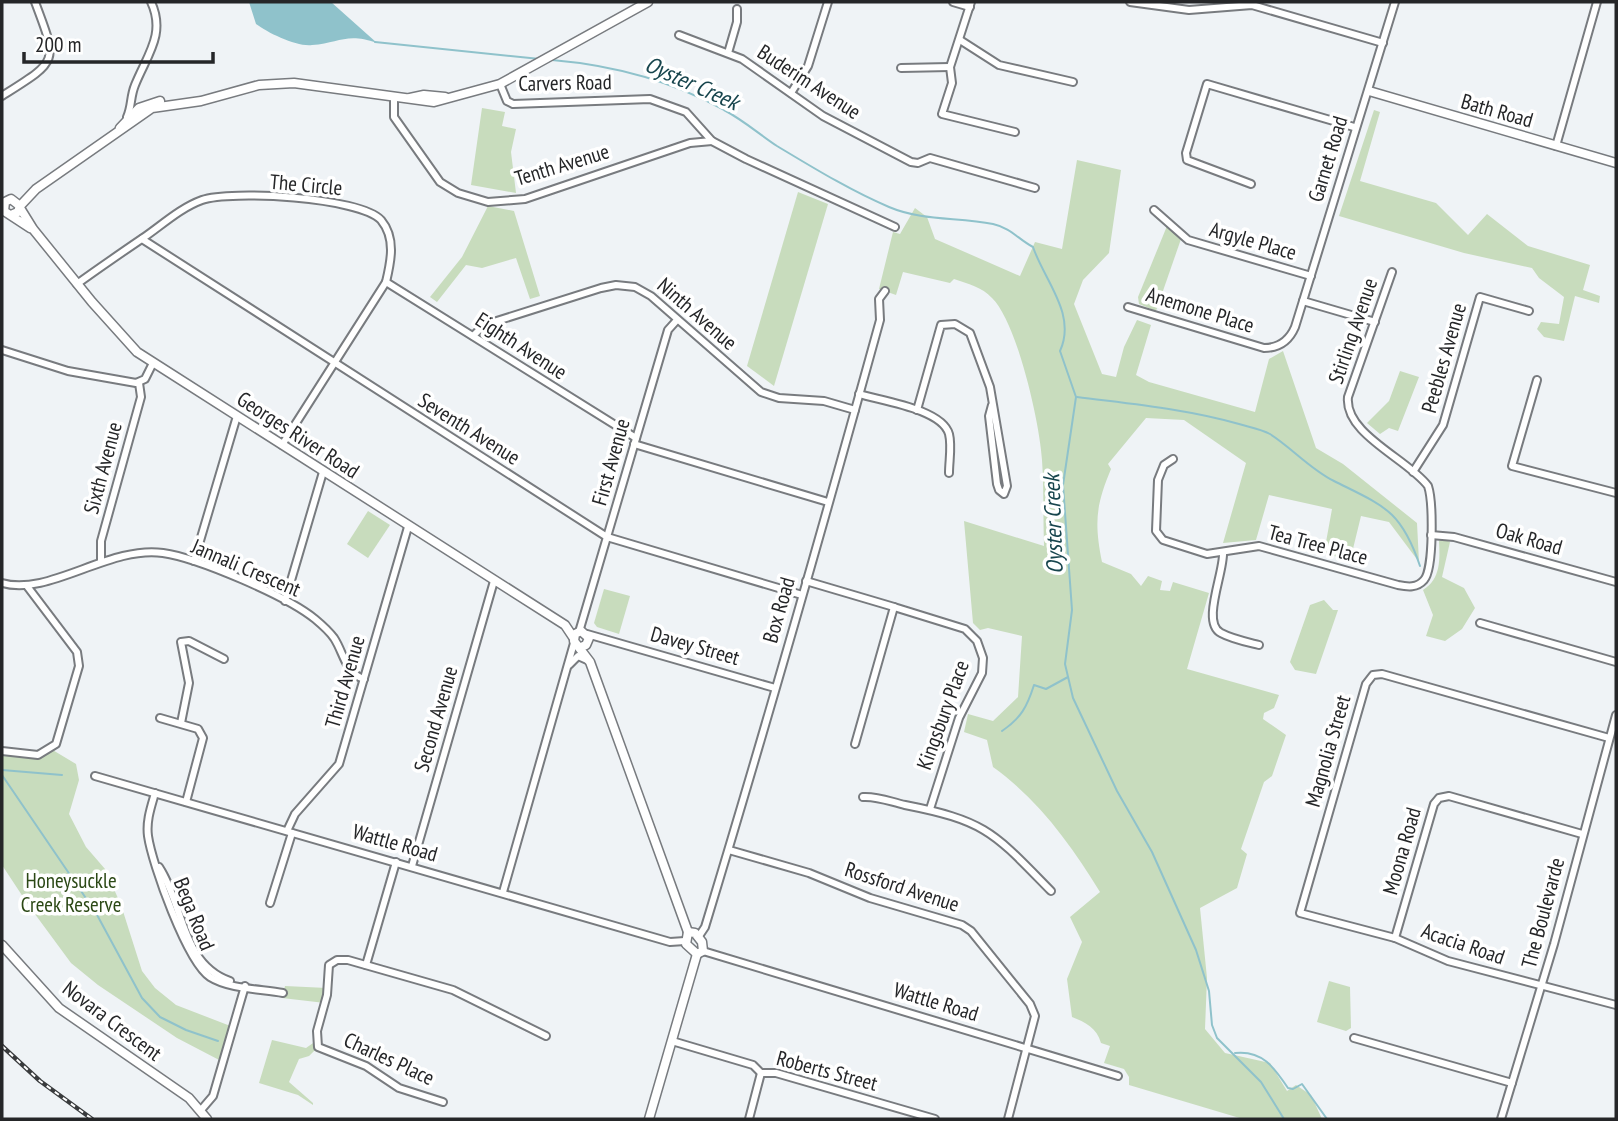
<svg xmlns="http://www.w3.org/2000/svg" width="1618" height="1121" font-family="'PT Sans Narrow',sans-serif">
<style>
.green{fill:#c8dcbd}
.water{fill:#8fc2cb}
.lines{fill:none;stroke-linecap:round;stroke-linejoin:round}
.stream{stroke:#8fc2cb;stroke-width:2}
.minor-casing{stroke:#787b7f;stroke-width:10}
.tertiary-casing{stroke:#787b7f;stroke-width:11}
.minor{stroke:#fff;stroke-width:6}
.tertiary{stroke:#fff;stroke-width:8}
.rail-casing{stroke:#393b3d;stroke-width:4.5}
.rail{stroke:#fff;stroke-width:2;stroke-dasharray:5;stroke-linecap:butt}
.labels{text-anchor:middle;stroke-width:7;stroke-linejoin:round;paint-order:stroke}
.street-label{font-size:21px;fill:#252628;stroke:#fff}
.park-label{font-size:21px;fill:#2b4815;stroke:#fff}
.water-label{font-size:23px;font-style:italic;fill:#17454d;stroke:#fff}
</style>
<rect width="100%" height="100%" fill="#eff3f6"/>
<g class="green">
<polygon points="482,108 505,112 502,126 516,129 511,152 516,193 471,185"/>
<polygon points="1374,110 1380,112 1360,181 1436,203 1468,235 1487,214 1528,246 1590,265 1583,290 1600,296 1599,303 1575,296 1564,341 1544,337 1537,329 1541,322 1559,324 1564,297 1539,278 1532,268 1464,253 1339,216"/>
<path d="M1077,160L1121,170L1109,253L1083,280L1074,304L1102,374L1116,377L1124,347L1137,320L1151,325L1136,375L1149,382L1255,412L1269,359L1283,351L1316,448L1343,464L1417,523L1419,562L1389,522L1361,516L1350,561L1324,553L1332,509L1269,495L1256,540L1223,543L1246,463L1184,420L1146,418L1108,464L1111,469C1096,505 1094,522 1102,562L1131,574L1141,586L1148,576L1162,581L1160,590L1170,591L1173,582L1209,593L1187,669L1279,695L1274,708L1264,713L1263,719L1286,735L1272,776L1264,782L1241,849L1247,854L1237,888L1200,908L1207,978L1205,1029L1225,1053L1270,1063L1287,1091L1296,1085L1311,1095L1322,1119H1243L1129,1085V1077L1124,1069L1104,1063L1110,1046L1101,1043C1097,1028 1085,1022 1072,1017L1067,979L1082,942L1070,917L1100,892C1071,845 1039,800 993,767L987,740L964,732L968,714L993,721L1018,697L1022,636L988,628L980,630L973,623L964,521L1044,546C1043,517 1044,488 1042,460C1040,424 1017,322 992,298C982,287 968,284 954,279L950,283L903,272L896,295L879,289L893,232L900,234L915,208L927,217L935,239L1020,276L1035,242L1062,249Z"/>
<polygon points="798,192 828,204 774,386 747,366"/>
<polygon points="488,206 514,211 540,296 530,299 516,258 482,268 466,265 437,302 430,297 462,257"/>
<polygon points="1167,226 1181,239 1156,311 1139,304 1138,297"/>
<polygon points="1400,371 1419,377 1398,431 1389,428 1380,434 1367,423 1389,401"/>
<polygon points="368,511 390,525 368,558 347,544"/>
<path d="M1443,539L1450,542L1442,577L1464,588L1475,608L1462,629L1445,641L1426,636L1433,615L1423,590C1441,579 1440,559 1439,541Z"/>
<polygon points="604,589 630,596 619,634 597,627 594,623"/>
<polygon points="1324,600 1333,610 1338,610 1316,674 1295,670 1290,662 1310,605"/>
<polygon points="51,749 76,764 79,780 69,814 86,847 105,869 121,905 142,971 155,988 176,1005 233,1027 223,1062 177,1038 98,985 71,963 29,906 2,865 2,751 25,755"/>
<polygon points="1329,981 1350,987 1351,1028 1346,1031 1317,1022"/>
<polygon points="285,986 327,988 325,1003 282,998"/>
<polygon points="272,1040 306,1048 316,1041 318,1047 309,1056 299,1059 289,1082 313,1103 313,1105 298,1095 259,1083"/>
</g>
<path class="water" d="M249,2H331L377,43C347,32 339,43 312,45C297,47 268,33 256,24Z"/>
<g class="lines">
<g class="stream">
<polyline points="375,42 540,59"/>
<path d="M552,60C611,65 672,81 724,110C743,120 759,134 777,146C812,167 851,191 889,207C922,221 957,217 993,224C1011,228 1018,239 1033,247C1044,280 1077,314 1060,351L1076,397L1063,485L1072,610L1065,664L1073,698L1117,791L1152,852L1196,950L1209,991L1212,1025L1217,1038L1261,1082L1284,1119"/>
<path d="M1077,397C1131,404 1187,409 1239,424C1249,427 1261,429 1270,434C1292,448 1310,469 1334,481C1384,506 1401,510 1420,566"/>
<path d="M1002,731C1021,718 1027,707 1034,685L1046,689L1068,677"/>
<polyline points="2,770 62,775"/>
<polyline points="2,775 96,913 142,998 160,1017 186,1030 218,1041"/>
<path d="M1235,1053C1262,1050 1274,1067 1288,1088L1293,1089L1302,1084L1327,1119"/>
</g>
<g class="minor-casing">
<g id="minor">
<polyline points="953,2 970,7"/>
<polyline points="971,2 950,67 952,83 942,114 1015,132"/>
<polyline points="1130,2 1189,10 1252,5 1383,43"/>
<polyline points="679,35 742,59 823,116 911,162 918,163 930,158 1035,188"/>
<polyline points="960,40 999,65 1073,82"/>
<polyline points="728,53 737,22 737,9"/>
<polyline points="901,68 950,67"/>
<polyline points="500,84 507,101 513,104 650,99 686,112 712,141 746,159 895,227"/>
<polyline points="791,93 808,66 828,2"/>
<path d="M2,96C59,60 58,63 35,2"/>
<polyline points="394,97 394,117 440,182 458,193 488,202 525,199 690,143 712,141"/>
<path d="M127,117C132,106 130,97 135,85C147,55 166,34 151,2"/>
<polyline points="1556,146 1597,2"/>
<polyline points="1251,184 1187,160 1186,153 1207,84 1354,127"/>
<polyline points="1154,210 1188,240 1311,276"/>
<polyline points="142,239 607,537 802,595"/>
<polyline points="386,282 636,438"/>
<path d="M77,284C99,268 121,253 143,238C162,225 180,208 202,200C230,190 360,197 381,220C396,238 391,261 386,282L282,445"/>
<polyline points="1303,301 1375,322"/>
<path d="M1128,307L1264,348C1279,348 1289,341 1295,327L1395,2"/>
<polyline points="473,336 484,325 601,288 616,285 635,287 651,296 761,392 779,398 824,401 855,410"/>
<polyline points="2,350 68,371 136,383 145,379 153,363"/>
<polyline points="1537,380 1512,466 1616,493"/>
<path d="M859,394C882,401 942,409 949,434C952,446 949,461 949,473"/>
<polyline points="917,410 941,325 955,324 970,333 990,387 1007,486 1004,494 999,490 997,484 989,416 992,405"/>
<polyline points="634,444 828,502"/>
<path d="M1173,459L1164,465L1158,480L1156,531L1163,540L1207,554L1259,546L1398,585C1408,587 1417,588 1424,580C1434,569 1433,501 1428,486C1408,459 1344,434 1348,397L1392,272"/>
<polyline points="1413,472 1443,425 1480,297 1529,311"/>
<polyline points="1431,535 1454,537 1616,582"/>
<path d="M1223,553C1224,573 1201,623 1221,633C1232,639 1247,642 1259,645"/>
<polyline points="194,561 237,416"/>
<polyline points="101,562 101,541 141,397 139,383"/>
<polyline points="806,581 894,607 855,744"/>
<path d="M2,583C48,597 110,545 163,553C198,558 287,596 315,619C321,624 329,631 334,638C344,653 345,673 364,679"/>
<polyline points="285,601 323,472"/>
<polyline points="894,607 965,629 977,641 983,658 982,673 959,718 930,809"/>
<polyline points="1480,623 1616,662"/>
<polyline points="579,632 668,330 677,320"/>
<polyline points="587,634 775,688"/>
<polyline points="569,665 578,656 587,660"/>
<polyline points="160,718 198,729 203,738 186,802"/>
<polyline points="181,723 189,683 181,642 189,641 224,659"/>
<polyline points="1609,738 1382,674 1373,675 1366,684 1300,913 1395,938 1448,961 1616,1005"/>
<polyline points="2,751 38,755 56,744 79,666 77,652 27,586"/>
<polyline points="95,776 670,942 685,941"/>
<path d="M155,793C151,807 146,821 148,836C152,864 187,962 210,977C229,989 261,989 283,993"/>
<path d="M863,797C878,796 891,802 905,805C987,821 994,833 1051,891"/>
<polyline points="287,831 295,814 339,764 408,527"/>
<polyline points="729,850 809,873 870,898 962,925 971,931 1030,1004 1035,1016 1008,1119"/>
<polyline points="412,866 494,581"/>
<path d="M159,867C184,905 181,964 230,981"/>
<polyline points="503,892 574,643"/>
<polyline points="270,903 292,833"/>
<path d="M699,936L705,927C766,726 824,523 880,320L879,299L885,291"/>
<polyline points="1395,938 1434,804 1439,798 1449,796 1582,834"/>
<polyline points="703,951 1118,1076"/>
<polyline points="366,965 396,862"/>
<polyline points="1354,1038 1512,1083"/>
<polyline points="672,1041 753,1065 761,1073 776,1073 935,1119"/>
<polyline points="443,1102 399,1088 366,1066 318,1047 317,1031 327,995 329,965 337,960 348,960 453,990 546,1036"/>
<polyline points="201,1110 213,1096 245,986"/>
<polyline points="749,1119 761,1073"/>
<polyline points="1501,1119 1554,944 1616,715"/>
</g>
</g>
<g class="tertiary-casing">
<g id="tertiary">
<polyline points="1369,91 1616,163"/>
<polyline points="410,98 424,95 445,97"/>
<polyline points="120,128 139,108 160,101"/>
<polyline points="20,206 36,189 152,108 201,101 259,85 294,83 434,102 500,84 648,2"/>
<polyline points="20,208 33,229 92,302 137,352 565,625 573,637"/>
<polyline points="11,215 18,212 20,206 11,199 5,202 4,211 30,228"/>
<polyline points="581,647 586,645 589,638 581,631 575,634 574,641 590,662 688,932"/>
<polyline points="688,932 695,933 702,942 703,951 697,954"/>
<polyline points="688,932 686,944 697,954"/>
<polyline points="2,945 59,1008 189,1098 207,1119"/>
<polyline points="649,1119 697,954"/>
</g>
</g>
<use href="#minor" class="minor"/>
<use href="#tertiary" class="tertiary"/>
<g class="rail-casing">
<polyline id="rail" points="2,1046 40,1081 92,1119"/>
</g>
<use href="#rail" class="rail"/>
</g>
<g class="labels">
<g class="street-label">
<text transform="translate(809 82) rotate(33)" y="7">Buderim Avenue</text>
<text transform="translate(565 83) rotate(-1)" y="7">Carvers Road</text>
<text transform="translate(1497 111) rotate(16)" y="7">Bath Road</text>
<text transform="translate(1328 159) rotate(-73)" y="7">Garnet Road</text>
<text transform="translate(562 165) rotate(-17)" y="7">Tenth Avenue</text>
<text transform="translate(306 185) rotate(5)" y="7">The Circle</text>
<text transform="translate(1253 241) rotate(16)" y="7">Argyle Place</text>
<text transform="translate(1200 310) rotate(17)" y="7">Anemone Place</text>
<text transform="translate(697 314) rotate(41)" y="7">Ninth Avenue</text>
<text transform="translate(1353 331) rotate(-71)" y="7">Stirling Avenue</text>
<text transform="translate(521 346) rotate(33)" y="7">Eighth Avenue</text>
<text transform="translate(1444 358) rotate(-74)" y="7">Peebles Avenue</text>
<text transform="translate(469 429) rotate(32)" y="7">Seventh Avenue</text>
<text transform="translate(298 435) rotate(33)" y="7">Georges River Road</text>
<text transform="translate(611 462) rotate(-74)" y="7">First Avenue</text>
<text transform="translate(103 468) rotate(-75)" y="7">Sixth Avenue</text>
<text transform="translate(1529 539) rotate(16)" y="7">Oak Road</text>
<text transform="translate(1318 545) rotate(15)" y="7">Tea Tree Place</text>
<text transform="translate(246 568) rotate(23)" y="7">Jannali Crescent</text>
<text transform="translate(779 610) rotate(-74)" y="7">Box Road</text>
<text transform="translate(695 646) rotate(16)" y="7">Davey Street</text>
<text transform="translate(345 682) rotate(-74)" y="7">Third Avenue</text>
<text transform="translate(943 715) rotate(-70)" y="7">Kingsbury Place</text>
<text transform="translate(436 719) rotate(-74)" y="7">Second Avenue</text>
<text transform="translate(1328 751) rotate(-74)" y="7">Magnolia Street</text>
<text transform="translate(395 843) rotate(16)" y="7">Wattle Road</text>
<text transform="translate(1402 851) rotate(-74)" y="7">Moona Road</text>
<text transform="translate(902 887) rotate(18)" y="7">Rossford Avenue</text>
<text transform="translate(1543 913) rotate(-75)" y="7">The Boulevarde</text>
<text transform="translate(194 914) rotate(68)" y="7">Bega Road</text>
<text transform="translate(1463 944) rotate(19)" y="7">Acacia Road</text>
<text transform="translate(936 1002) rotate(17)" y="7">Wattle Road</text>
<text transform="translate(112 1021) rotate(37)" y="7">Novara Crescent</text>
<text transform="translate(389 1059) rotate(25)" y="7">Charles Place</text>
<text transform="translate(827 1071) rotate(15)" y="7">Roberts Street</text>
</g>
<g class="park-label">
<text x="71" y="888">Honeysuckle<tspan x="71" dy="24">Creek Reserve</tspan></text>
</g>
<g class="water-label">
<text transform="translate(692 83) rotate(24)" y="8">Oyster Creek</text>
<text transform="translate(1053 524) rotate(-92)" y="8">Oyster Creek</text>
</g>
</g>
<rect width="1618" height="1121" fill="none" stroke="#252628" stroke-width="7"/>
<path d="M24 52v10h189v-10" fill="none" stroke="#252628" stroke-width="3.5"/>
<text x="35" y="52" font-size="21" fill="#252628" stroke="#ffffff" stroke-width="5" paint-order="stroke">200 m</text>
</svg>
